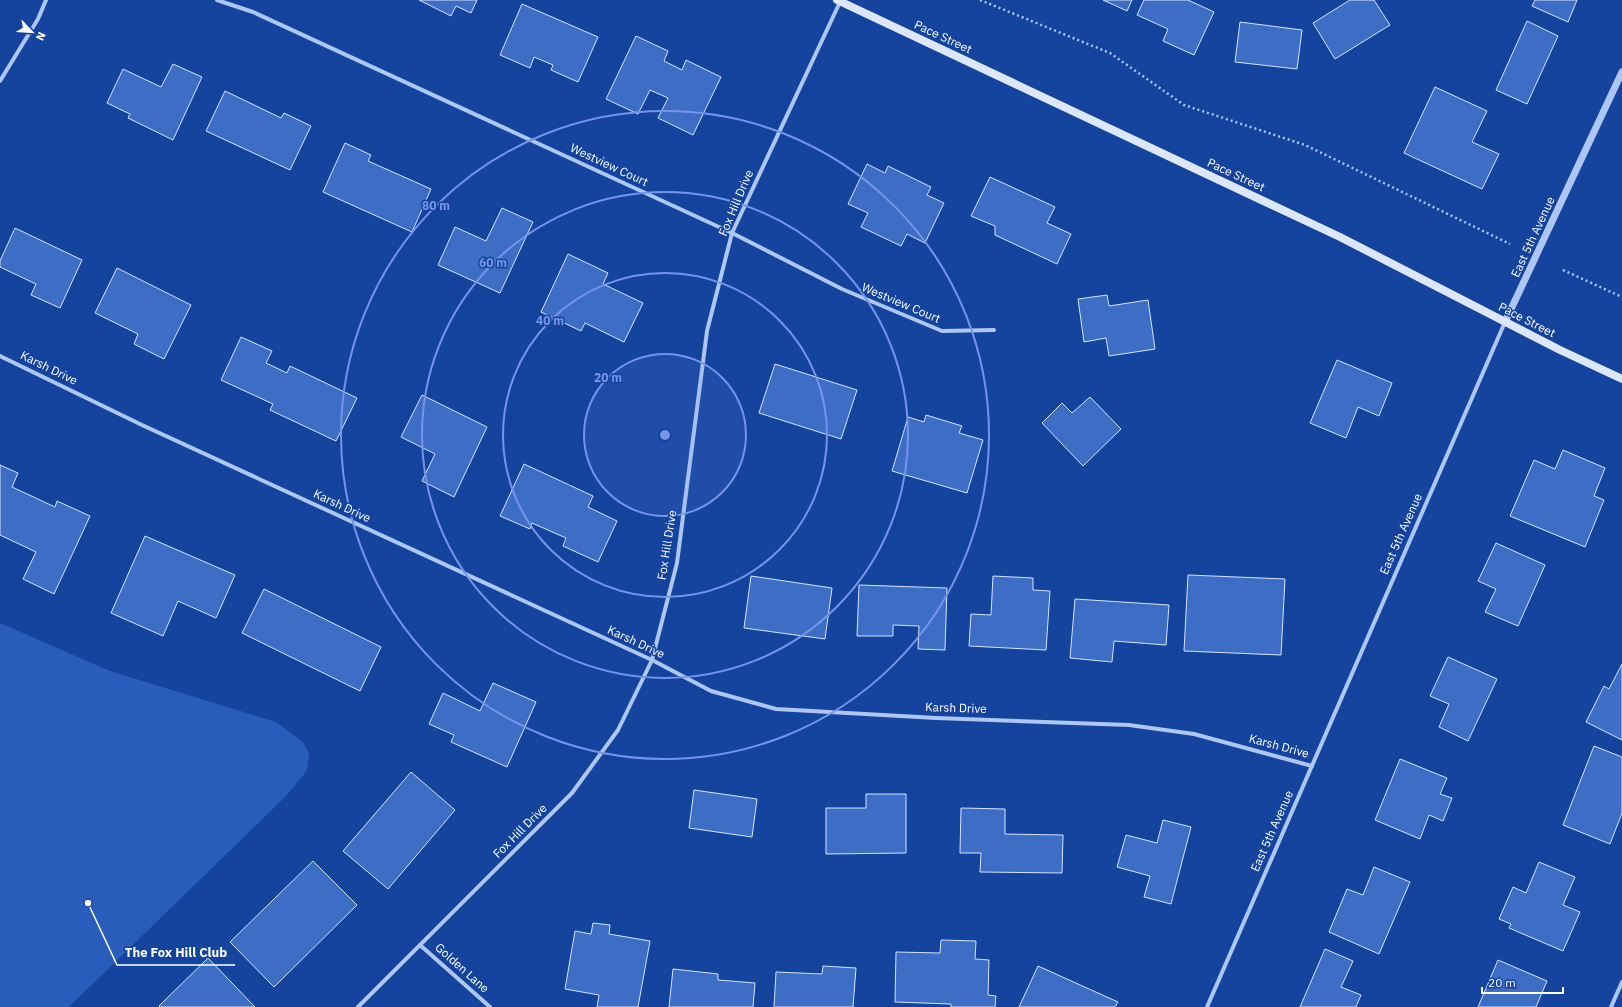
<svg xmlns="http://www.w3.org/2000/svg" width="1622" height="1007" font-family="'IBM Plex Sans',sans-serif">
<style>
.green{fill:#285dbc}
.building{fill:#3d6dc5;stroke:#d5e4fd}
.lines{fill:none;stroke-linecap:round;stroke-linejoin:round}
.path{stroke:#adc6f3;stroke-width:2.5;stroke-dasharray:2 3;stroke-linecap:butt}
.minor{stroke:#adc6f3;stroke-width:4}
.tertiary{stroke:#adc6f3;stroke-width:7}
.secondary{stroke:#dce7fd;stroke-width:8}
.ring{fill:none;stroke:#7795e8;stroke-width:2}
.labels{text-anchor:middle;stroke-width:3;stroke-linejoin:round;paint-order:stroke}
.street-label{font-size:12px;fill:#fff;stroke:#15449f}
.centre{fill:#7795e8;stroke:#15449f;stroke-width:2}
.ring-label{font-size:12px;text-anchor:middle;font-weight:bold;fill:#7795e8;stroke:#15449f;stroke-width:3;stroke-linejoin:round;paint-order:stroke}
.leader{fill:none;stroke:#fff;stroke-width:1.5}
.callout-dot{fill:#fff;stroke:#15449f;stroke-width:1.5}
.callout-label{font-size:13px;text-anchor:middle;font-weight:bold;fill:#fff;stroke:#15449f;stroke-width:3;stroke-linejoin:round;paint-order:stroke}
</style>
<rect width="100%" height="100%" fill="#15449f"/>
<polygon class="green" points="0,623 110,671 276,722 303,742 309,753 307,770 302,777 284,798 69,1007 0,1007"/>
<g class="building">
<polygon points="419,0 477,0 471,13 456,6 451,16"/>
<polygon points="1103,0 1132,0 1127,11"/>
<polygon points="1144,0 1188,0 1214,12 1194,55 1163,41 1168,29 1137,15"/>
<polygon points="1350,0 1374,0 1390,25 1335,59 1313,23"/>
<polygon points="1535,0 1577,0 1568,22 1532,6"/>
<polygon points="522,4 598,37 578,82 551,70 553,65 534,57 530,68 500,55"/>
<polygon points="1527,21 1558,36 1527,104 1496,90"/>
<polygon points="1240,22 1302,30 1297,69 1235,62"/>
<polygon points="636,36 668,51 664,61 682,70 686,60 721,77 693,135 658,118 668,98 650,90 638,114 606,99"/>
<polygon points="173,64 202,77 173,140 128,118 130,114 107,103 123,69 161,87"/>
<polygon points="1435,87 1487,111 1472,142 1499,154 1482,189 1404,153"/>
<polygon points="225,91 281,118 284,113 311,126 290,170 206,131"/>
<polygon points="345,143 371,155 368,161 431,189 412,232 323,192"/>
<polygon points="867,164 885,173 888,166 931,187 927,195 944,203 925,243 907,234 901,246 861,227 868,213 848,204"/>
<polygon points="990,177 1055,207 1047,223 1071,234 1057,264 995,235 995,226 971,216"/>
<polygon points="502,208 533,222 500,293 438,265 455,227 486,241"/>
<polygon points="15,228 82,260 60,308 31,295 36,284 0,267 0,261"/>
<polygon points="568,254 608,273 603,284 643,303 624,342 585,323 581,331 541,312"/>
<polygon points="117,268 191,305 164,359 134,344 138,334 95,313"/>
<polygon points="1107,295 1109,306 1148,300 1155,349 1109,356 1106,338 1084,342 1078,299"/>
<polygon points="241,337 272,351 266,363 287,373 290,366 357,398 336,441 270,410 273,404 221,380"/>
<polygon points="1337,360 1392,383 1379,416 1358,407 1346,438 1310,423"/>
<polygon points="775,364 857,390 841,439 759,413"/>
<polygon points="422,395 487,427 454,497 422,481 435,454 401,437"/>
<polygon points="1090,397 1121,429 1083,466 1042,423 1062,403 1072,413"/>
<polygon points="926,415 962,426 959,433 983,440 967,493 892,471 908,417 924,422"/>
<polygon points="1563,450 1605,468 1594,496 1604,500 1585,547 1510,516 1534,460 1555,469"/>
<polygon points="524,464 593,496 588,507 617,521 598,562 563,546 566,538 532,523 530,529 500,516"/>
<polygon points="0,465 18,473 12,487 55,507 57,501 90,516 54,594 23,579 36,552 0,535"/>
<polygon points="145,536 235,575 216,618 178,601 163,636 111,613"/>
<polygon points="1496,543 1545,565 1518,626 1485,612 1496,589 1478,581"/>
<polygon points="1188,575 1285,579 1281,655 1184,651"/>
<polygon points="751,576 832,588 825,639 744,628"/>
<polygon points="993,576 1033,578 1033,590 1050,591 1046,650 969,646 971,614 991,615"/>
<polygon points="859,585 947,588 945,650 918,649 919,626 893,625 893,636 857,636"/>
<polygon points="264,589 381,647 360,691 242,633"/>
<polygon points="1075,599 1169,605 1166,645 1114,641 1112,662 1070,658"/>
<polygon points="1448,657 1497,679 1468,741 1439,727 1449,704 1430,696"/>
<polygon points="1622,664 1622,740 1586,722 1604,686 1609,689"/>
<polygon points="493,683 536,702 507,767 451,742 454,735 429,724 443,693 480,711"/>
<polygon points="1594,746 1622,757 1622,813 1610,844 1563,825"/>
<polygon points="1400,759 1447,778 1440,794 1452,798 1443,821 1429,815 1420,839 1375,820"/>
<polygon points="411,772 455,810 388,889 343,851"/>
<polygon points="694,790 757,799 752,837 689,828"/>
<polygon points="866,794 906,794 906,853 826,854 826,808 866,808"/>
<polygon points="961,808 1005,809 1005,834 1063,835 1062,873 980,872 981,853 960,853"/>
<polygon points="1163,820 1191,827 1171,904 1144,897 1150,876 1117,867 1126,835 1157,843"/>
<polygon points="313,861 357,905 274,987 230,942"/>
<polygon points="1539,862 1575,877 1563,905 1580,912 1563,951 1509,928 1511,924 1499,919 1513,887 1526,893"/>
<polygon points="1374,867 1410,882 1379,954 1329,932 1347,889 1363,895"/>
<polygon points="593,923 610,925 609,934 650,941 638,1007 597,1007 599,995 565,989 575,931 591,934"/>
<polygon points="941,940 976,941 975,959 989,960 988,995 996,996 995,1007 951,1007 951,1004 895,1002 896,952 940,953"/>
<polygon points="1325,949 1353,961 1341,987 1361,995 1356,1007 1300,1007"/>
<polygon points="208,958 255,1007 160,1007 159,1006"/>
<polygon points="1498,960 1547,981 1536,1007 1478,1007"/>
<polygon points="823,966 856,968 853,1007 774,1007 776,972 822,974"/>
<polygon points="1038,966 1118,1002 1115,1007 1019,1007"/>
<polygon points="673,969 718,974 718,980 755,983 753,1007 669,1007"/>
</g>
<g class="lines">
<g class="path">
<polyline points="980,0 1110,53 1184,105 1305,145 1510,244"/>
<polyline points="1563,270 1622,297"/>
</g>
<g class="minor">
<polyline points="217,0 253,12 732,233 842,289 942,331 994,330"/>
<polyline points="0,81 38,19 46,0"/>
<polyline points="0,356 142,425 652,660 711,691 776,709 936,718 1129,725 1194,734 1312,766"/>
<polyline points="420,945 490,1007"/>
<polyline points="358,1007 572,793 618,730 652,660 677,563 707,331 732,233 840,2"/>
<polyline points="1207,1007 1505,322"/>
<polyline points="1611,1007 1622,982"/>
</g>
<polyline class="tertiary" points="1505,322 1622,72"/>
<polyline class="secondary" points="837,0 1340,237 1560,350 1622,379"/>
</g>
<circle cx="665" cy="435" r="81" fill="#7795e8" fill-opacity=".12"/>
<g class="ring">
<circle cx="665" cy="435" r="81"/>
<circle cx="665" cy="435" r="162"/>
<circle cx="665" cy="435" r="243"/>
<circle cx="665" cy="435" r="324"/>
</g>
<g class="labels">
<g class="street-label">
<text transform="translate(943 37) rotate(25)" y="4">Pace Street</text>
<text transform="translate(609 165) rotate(25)" y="4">Westview Court</text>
<text transform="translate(1236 175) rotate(25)" y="4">Pace Street</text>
<text transform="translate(736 203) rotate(-67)" y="4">Fox Hill Drive</text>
<text transform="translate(1533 237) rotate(-65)" y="4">East 5th Avenue</text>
<text transform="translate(901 303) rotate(23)" y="4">Westview Court</text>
<text transform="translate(1527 320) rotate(27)" y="4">Pace Street</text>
<text transform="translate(49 368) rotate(26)" y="4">Karsh Drive</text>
<text transform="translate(342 506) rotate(25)" y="4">Karsh Drive</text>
<text transform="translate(1401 534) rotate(-66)" y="4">East 5th Avenue</text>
<text transform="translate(667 545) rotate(-81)" y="4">Fox Hill Drive</text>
<text transform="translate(636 642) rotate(25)" y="4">Karsh Drive</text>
<text transform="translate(956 708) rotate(2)" y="4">Karsh Drive</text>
<text transform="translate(1279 746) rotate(15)" y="4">Karsh Drive</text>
<text transform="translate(520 831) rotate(-45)" y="4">Fox Hill Drive</text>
<text transform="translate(1272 831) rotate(-66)" y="4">East 5th Avenue</text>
<text transform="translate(462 968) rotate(42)" y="4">Golden Lane</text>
</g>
</g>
<circle cx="665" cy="435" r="6" class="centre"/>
<g class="ring-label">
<text x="436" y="210">80 m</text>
<text x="493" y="267">60 m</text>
<text x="550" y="325">40 m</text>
<text x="608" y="382">20 m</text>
</g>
<path class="leader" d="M88 903L117 965H235"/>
<circle class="callout-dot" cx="88" cy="903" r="4"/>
<g class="callout-label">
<text x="176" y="957">The Fox Hill Club</text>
</g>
<g transform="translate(32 32) rotate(115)" stroke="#15449f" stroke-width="3" paint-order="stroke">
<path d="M0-3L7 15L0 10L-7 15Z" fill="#ffffff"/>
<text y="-6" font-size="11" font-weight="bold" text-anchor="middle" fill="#ffffff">N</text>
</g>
<path d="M1482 987v6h81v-6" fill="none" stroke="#ffffff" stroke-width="2"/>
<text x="1488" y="987" font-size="12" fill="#ffffff" stroke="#15449f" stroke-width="3" paint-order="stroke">20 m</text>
</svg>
